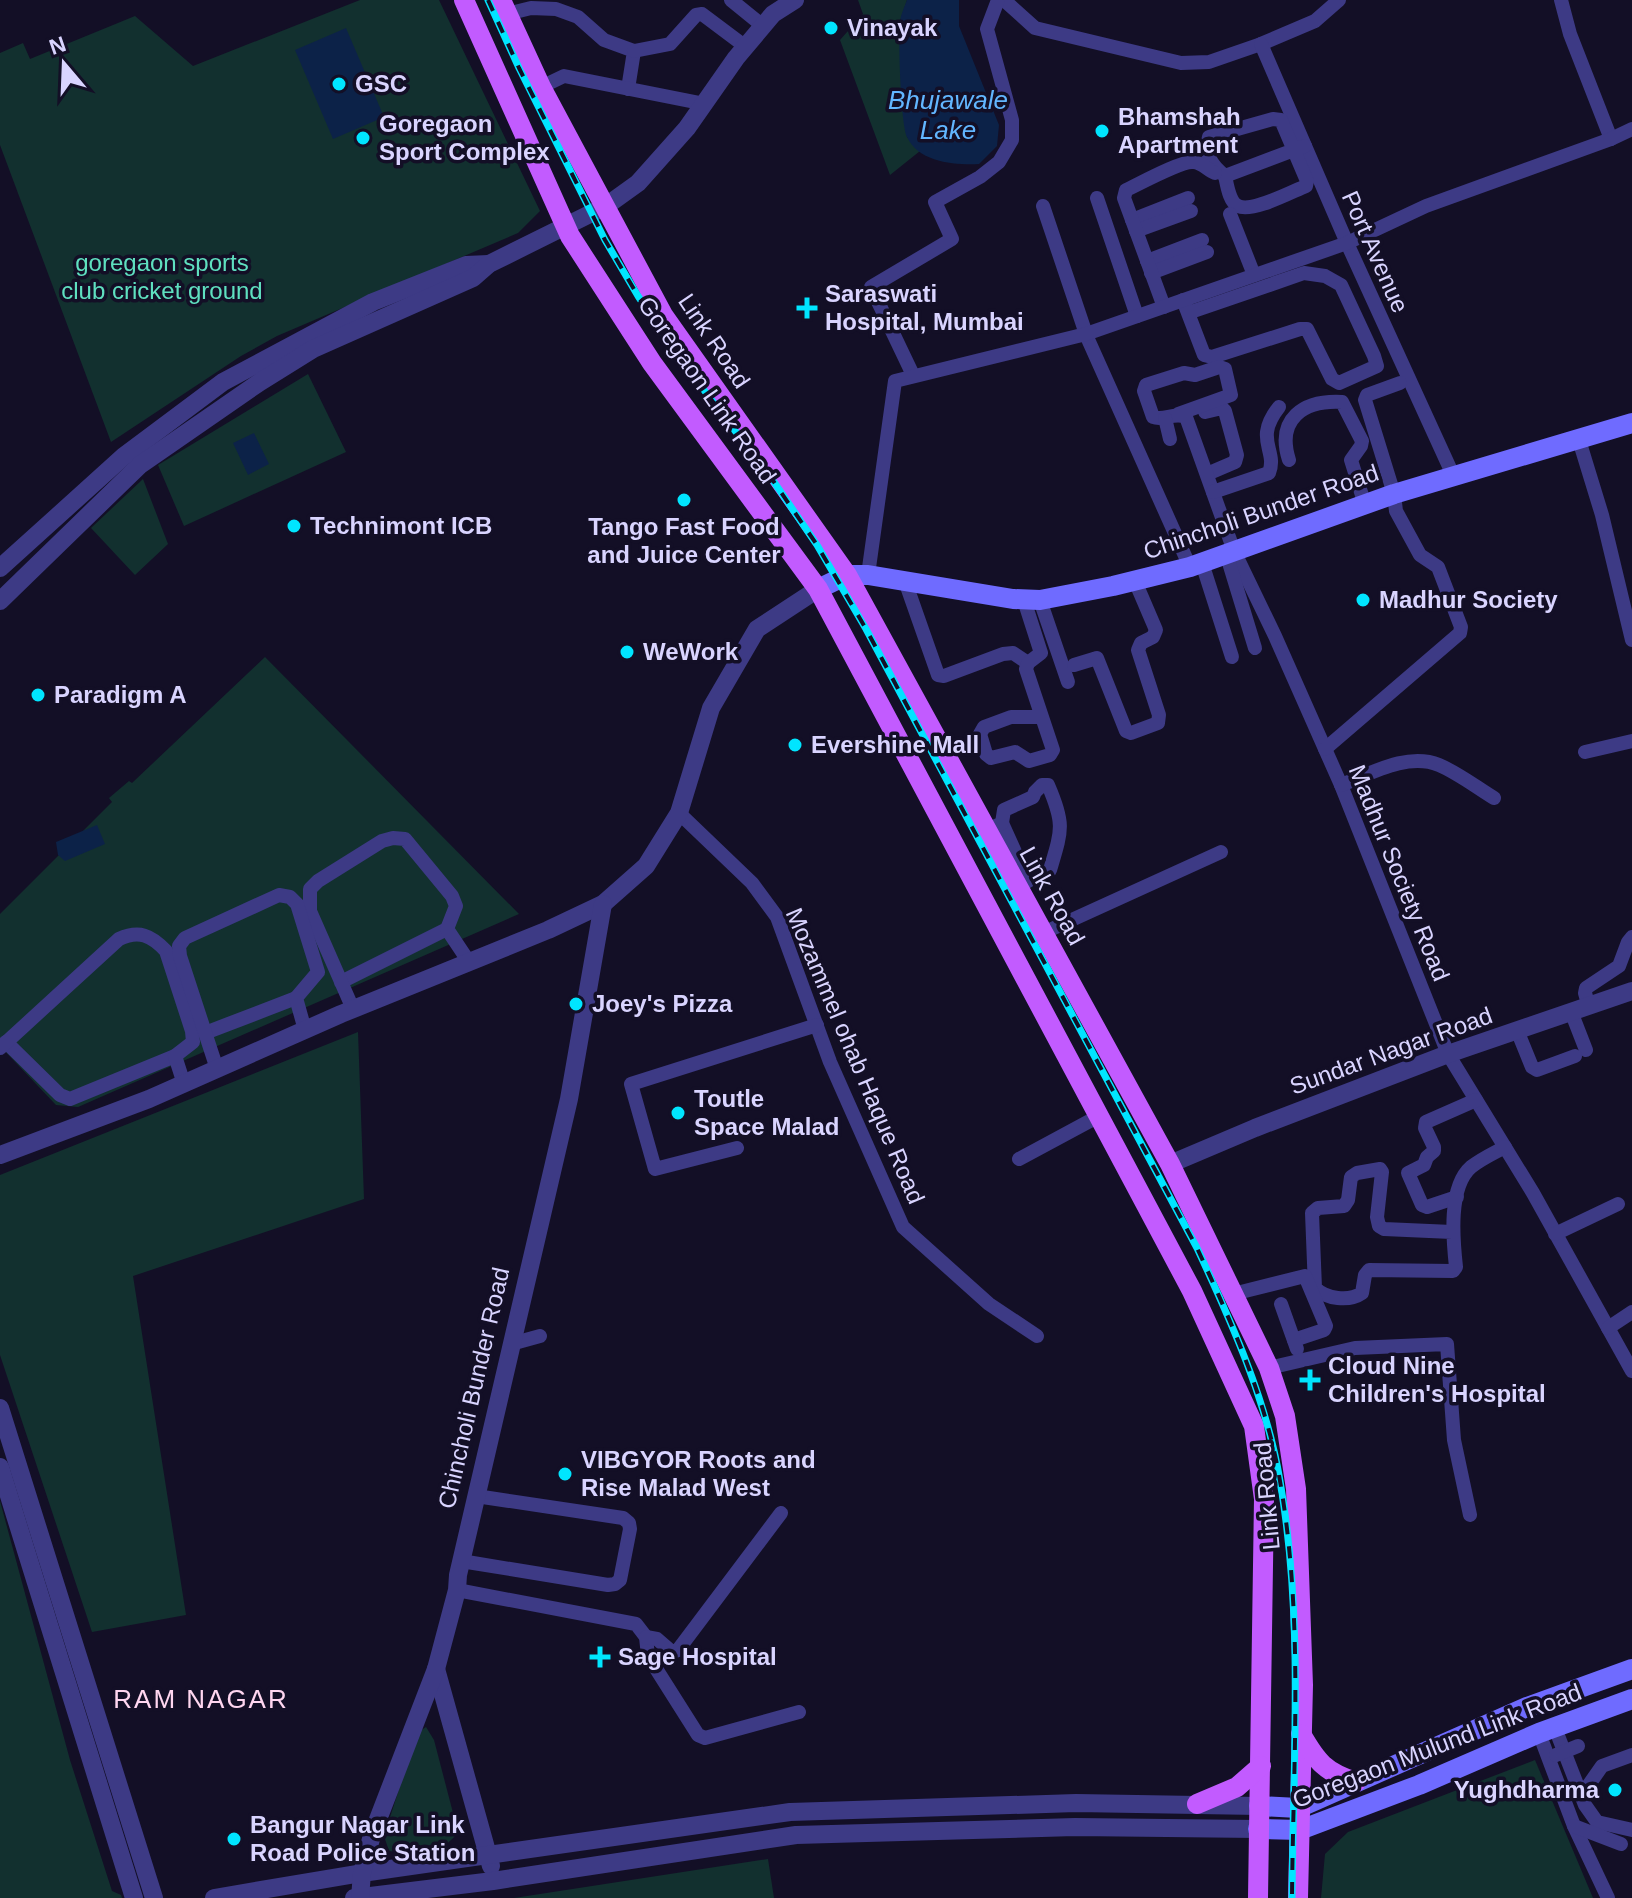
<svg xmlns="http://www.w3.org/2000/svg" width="1632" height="1898" font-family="Arial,sans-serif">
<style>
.green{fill:#12302f}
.water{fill:#0c2248}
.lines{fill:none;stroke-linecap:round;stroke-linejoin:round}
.minor{stroke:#3d3a85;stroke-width:14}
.tertiary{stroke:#3d3a85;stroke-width:18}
.secondary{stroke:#6f6bff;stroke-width:20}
.primary{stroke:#c25bff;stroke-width:20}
.rail-casing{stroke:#00e5ff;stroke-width:7}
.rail{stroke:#130f26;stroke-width:4;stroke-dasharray:12;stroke-linecap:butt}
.poi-dot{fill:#00e5ff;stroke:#130f26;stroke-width:3}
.labels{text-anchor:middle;stroke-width:7;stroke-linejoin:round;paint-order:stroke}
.poi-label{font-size:24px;font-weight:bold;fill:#d9d4ff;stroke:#130f26;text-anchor:start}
.street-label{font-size:24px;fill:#d9d4ff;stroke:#130f26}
.park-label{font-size:24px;fill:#5fe0c0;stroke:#130f26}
.water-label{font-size:26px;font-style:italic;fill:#62b6ff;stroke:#130f26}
.neighbourhood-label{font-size:26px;letter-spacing:2px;fill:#ffd6f0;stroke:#130f26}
</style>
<rect width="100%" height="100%" fill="#130f26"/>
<g class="green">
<polygon points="360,0 439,0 540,211 518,233 277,336 241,356 111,442 0,145 0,53 23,43 30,59 135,16 193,66"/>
<polygon points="858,0 907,0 900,21 907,137 920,151 890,175 840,40 863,14"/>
<polygon points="308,374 346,452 184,526 158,465"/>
<polygon points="143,479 168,544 135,575 91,528"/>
<polygon points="265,657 519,914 78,1107 56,1105 0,1046 0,914 112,802 109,798 129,781 132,783"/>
<polygon points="358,1032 364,1199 133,1276 186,1615 92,1632 0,1355 0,1175"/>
<polygon points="0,1501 70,1760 112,1891 121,1895 122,1898 0,1898"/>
<path d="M426,1727L434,1740L458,1832C441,1856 416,1854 389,1851L384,1836L417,1733Z"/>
<polygon points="1535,1760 1593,1898 1321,1898 1325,1854 1348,1832"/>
<polygon points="768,1859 774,1898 514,1898"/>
</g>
<g class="water">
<path d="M907,0H959V26L999,125L997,146L979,164C956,165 919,163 907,137C901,124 898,41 900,24C900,16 904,8 907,0Z"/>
<polygon points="346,28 384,117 333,139 295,50"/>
<polygon points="254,433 269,464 248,475 233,443"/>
<polygon points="97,825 105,844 65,861 58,855 56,842"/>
</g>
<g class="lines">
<g class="minor">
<polyline points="731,0 763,26"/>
<polyline points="1004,0 1035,28 1181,63 1209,62 1261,44 1315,21 1339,0"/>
<polyline points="1561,0 1570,34 1611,139"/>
<polyline points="507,14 531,8 556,9 578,17 604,40 634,51 628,89"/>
<polyline points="1261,44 1347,243 1453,475"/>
<polyline points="634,51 670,44 696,15 702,14 746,47"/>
<polyline points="541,87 564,76 705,104"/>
<path d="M1225,176C1227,184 1229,202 1238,206C1252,213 1291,192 1306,186L1307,181L1281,120L1273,119L1209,137C1204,154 1211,165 1225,176L1294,150L1305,146"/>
<polyline points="1097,198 1137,316"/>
<polyline points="1043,206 1087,337 1190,567"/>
<polyline points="1230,214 1254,275"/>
<polyline points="1132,220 1188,198"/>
<polyline points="1136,231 1191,211"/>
<polyline points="1147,261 1202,240"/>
<polyline points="1151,273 1207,252"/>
<polyline points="1183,300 1204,355 1212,357 1300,329 1307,329 1332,379 1339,383 1377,366 1374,356 1341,285 1325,276 1304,273 1188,313"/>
<path d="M1164,307L1124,198L1126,190C1139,184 1181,161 1193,162C1202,162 1207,170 1215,173"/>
<polyline points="913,375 871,287 952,239 935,202 980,177 999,162 1012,140 1012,120 987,29 998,0"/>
<polyline points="1205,412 1222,408 1225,411 1237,455 1235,462 1207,474"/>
<path d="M1178,414L1231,395L1225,369L1219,367L1195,375L1184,373L1146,385L1144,391L1153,417C1164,421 1174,412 1186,417L1234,551L1275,636L1341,785L1448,1054L1533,1193L1632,1371"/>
<polyline points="1165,418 1170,439"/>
<polyline points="1579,440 1602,515 1632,640"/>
<path d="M1289,460C1276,419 1303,400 1342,402L1362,441L1361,446L1351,460L1365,505"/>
<path d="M1213,492L1269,473C1278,450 1253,440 1279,407"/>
<polyline points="1226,553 1255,648"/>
<polyline points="1202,563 1232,657"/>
<polyline points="868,575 895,381 1086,334 1347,243 1426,206 1611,139 1632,129"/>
<polyline points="905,581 938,675 944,676 1003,654 1013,653 1028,663"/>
<polyline points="1024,600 1041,653 1028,663 1026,669 1053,750 1050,755 1029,761 1015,752 991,758 986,754 980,734 984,727 1011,717 1042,717"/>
<polyline points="1040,600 1068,682"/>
<polyline points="1074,665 1097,658 1126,731 1131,733 1158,723 1159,715 1138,650 1141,643 1153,637 1156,630 1135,581"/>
<polyline points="1325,749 1460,633 1461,627 1438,567 1420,555 1396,511 1394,494 1365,400 1367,395 1400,383"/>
<polyline points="1585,752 1632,741"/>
<path d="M1341,785C1370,774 1407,752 1439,765C1458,773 1476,787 1494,798"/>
<polyline points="679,813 752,883 777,917 830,1062 903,1227 989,1304 1037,1336"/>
<polyline points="1002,823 1028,881"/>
<path d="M987,830L1002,823L1004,810L1033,797L1035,792L1042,785H1048C1065,824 1062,830 1050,870L1017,886"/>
<polyline points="1043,933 1221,852"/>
<polyline points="341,982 447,929"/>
<polyline points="1589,1007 1585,993 1586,988 1619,966 1628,942 1632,937"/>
<polyline points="353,1009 310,911 310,889 318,881 382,841 393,838 405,839 452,896 456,906 447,929 469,962"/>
<polyline points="1572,1014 1586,1050"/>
<polyline points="1517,1030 1532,1067 1537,1070 1575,1056"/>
<polyline points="205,1033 296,998"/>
<polyline points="6,1042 60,1095 70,1099 175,1056"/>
<path d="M0,1048L119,939C139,930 151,935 166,951L192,1031L193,1042L175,1056L184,1084"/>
<polyline points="217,1069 180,956 179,946 185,938 279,895 290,897 297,904 318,972 296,998 305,1030"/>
<polyline points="737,1148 655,1169 631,1084 817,1025"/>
<polyline points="1019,1159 1099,1116"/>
<polyline points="1457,1197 1427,1207 1422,1205 1408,1173 1424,1165 1427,1157 1434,1151 1434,1147 1425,1128 1426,1122 1476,1100"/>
<path d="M1452,1232L1384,1229L1379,1226L1377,1217L1382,1172L1380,1169L1357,1173L1351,1177L1348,1200L1344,1206L1318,1208L1312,1213L1315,1288C1326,1299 1349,1302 1362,1293L1365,1275L1369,1270L1453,1271L1456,1267C1453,1240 1448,1187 1471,1167C1481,1159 1494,1153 1505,1147"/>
<polyline points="1555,1234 1618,1204"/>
<polyline points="1233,1294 1305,1276 1326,1326 1324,1330 1294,1340"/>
<polyline points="1281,1304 1297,1349"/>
<polyline points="1608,1328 1632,1312"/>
<polyline points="511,1344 540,1336"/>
<polyline points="1269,1368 1355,1348 1447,1344 1454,1440 1470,1515"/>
<polyline points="461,1561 608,1585 615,1584 620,1580 630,1529 629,1523 623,1518 476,1496"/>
<polyline points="457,1590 636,1624 646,1637 648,1656 698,1735 705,1738 799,1712"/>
<polyline points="646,1637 657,1639 672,1652 678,1650 781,1513"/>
<polyline points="1555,1728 1585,1805 1597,1822 1632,1830"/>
<polyline points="1539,1733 1574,1826 1608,1898"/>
<polyline points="1556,1755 1578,1746"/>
<polyline points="1581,1796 1602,1766 1632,1755"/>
<polyline points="1574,1826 1621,1844"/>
</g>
<g class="tertiary">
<polyline points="0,568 124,456 223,382 373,302 466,265 489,264"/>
<polyline points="0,601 140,465 260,382 313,349 473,278 489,264 606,206 638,183 687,128 736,58 773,14 795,0"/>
<polyline points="0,1155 149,1099 341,1014 548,930 603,904 646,866 679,813 711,708 757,629 818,589"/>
<polyline points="1170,1164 1255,1128 1448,1054 1632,991"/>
<polyline points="0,1408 154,1898"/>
<polyline points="0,1467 134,1898"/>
<polyline points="436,1669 491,1866"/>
<polyline points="214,1898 362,1873 790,1812 1076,1803 1259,1806"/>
<polyline points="354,1898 493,1881 796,1835 1075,1827 1258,1829"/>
<polyline points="360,1898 362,1873 372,1835 436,1669 457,1590 458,1575 569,1099 603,904"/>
</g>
<g class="secondary">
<polyline points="818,589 847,575 868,575 1013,599 1040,600 1113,586 1190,567 1394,494 1632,423"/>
<polyline points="1259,1806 1298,1808 1527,1707 1632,1669"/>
<polyline points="1258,1829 1300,1830 1419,1785 1539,1733 1632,1699"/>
</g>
<g class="primary">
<polyline points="464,0 570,236 652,363 818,589 1192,1291 1254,1426 1264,1499 1258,1898"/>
<polyline points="501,0 541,87 663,315 847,575 1170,1164 1269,1368 1285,1416 1296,1489 1303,1685 1298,1898"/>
<path d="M1301,1734C1317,1762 1325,1772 1356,1782"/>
<polyline points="1197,1804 1237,1787 1261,1766"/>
</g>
<g class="rail-casing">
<path id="rail" d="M488,0L519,68L605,240L638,296L675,352L774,482L817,545L866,629L1197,1248C1231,1321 1267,1401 1280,1481C1304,1619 1293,1759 1292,1898"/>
</g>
<use href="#rail" class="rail"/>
</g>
<g class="poi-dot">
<circle cx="831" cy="28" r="8"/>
<circle cx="339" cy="84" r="8"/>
<circle cx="1102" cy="131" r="8"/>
<circle cx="363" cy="138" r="8"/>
<path d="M803 296h8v8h8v8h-8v8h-8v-8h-8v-8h8z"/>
<circle cx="684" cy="500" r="8"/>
<circle cx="294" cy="526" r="8"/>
<circle cx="1363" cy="600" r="8"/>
<circle cx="627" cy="652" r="8"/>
<circle cx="38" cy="695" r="8"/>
<circle cx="795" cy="745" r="8"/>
<circle cx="576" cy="1004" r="8"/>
<circle cx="678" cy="1113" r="8"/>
<path d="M1306 1368h8v8h8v8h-8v8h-8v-8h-8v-8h8z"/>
<circle cx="565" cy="1474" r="8"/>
<path d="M596 1645h8v8h8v8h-8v8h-8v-8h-8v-8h8z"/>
<circle cx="1615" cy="1790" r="8"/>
<circle cx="234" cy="1839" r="8"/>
</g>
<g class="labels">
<g class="poi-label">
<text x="847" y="36">Vinayak</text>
<text x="355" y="92">GSC</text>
<text x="1118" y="125">Bhamshah<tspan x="1118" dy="28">Apartment</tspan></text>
<text x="379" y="132">Goregaon<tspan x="379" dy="28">Sport Complex</tspan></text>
<text x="825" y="302">Saraswati<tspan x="825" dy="28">Hospital, Mumbai</tspan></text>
<text x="310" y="534">Technimont ICB</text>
<text x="684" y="535" text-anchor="middle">Tango Fast Food<tspan x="684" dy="28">and Juice Center</tspan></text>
<text x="1379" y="608">Madhur Society</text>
<text x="643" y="660">WeWork</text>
<text x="54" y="703">Paradigm A</text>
<text x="811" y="753">Evershine Mall</text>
<text x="592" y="1012">Joey's Pizza</text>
<text x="694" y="1107">Toutle<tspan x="694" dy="28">Space Malad</tspan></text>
<text x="1328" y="1374">Cloud Nine<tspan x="1328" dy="28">Children's Hospital</tspan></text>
<text x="581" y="1468">VIBGYOR Roots and<tspan x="581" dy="28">Rise Malad West</tspan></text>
<text x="618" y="1665">Sage Hospital</text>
<text x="1599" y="1798" text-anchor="end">Yughdharma</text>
<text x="250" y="1833">Bangur Nagar Link<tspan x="250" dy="28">Road Police Station</tspan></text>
</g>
<g class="street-label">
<text transform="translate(1375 252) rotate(66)" y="8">Port Avenue</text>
<text transform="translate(714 341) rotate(56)" y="8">Link Road</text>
<text transform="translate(707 390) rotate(55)" y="8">Goregaon Link Road</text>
<text transform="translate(1261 512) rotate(-19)" y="8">Chincholi Bunder Road</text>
<text transform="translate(1399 873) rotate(68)" y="8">Madhur Society Road</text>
<text transform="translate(1052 896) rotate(61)" y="8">Link Road</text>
<text transform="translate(1391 1051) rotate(-20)" y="8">Sundar Nagar Road</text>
<text transform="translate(855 1056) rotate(67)" y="8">Mozammel ohab Haque Road</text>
<text transform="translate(474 1388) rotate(-77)" y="8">Chincholi Bunder Road</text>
<text transform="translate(1267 1496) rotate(-95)" y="8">Link Road</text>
<text transform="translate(1437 1746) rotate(-21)" y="8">Goregaon Mulund Link Road</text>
</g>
<g class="park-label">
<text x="162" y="271">goregaon sports<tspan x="162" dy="28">club cricket ground</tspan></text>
</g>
<g class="water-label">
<text x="948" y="109">Bhujawale<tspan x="948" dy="30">Lake</tspan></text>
</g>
<g class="neighbourhood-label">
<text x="201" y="1708">RAM NAGAR</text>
</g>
</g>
<g transform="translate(64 64) rotate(341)" stroke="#130f26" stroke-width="6" paint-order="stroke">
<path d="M0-6L14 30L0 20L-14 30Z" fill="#d9d4ff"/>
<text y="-12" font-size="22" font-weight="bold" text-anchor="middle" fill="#d9d4ff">N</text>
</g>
</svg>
